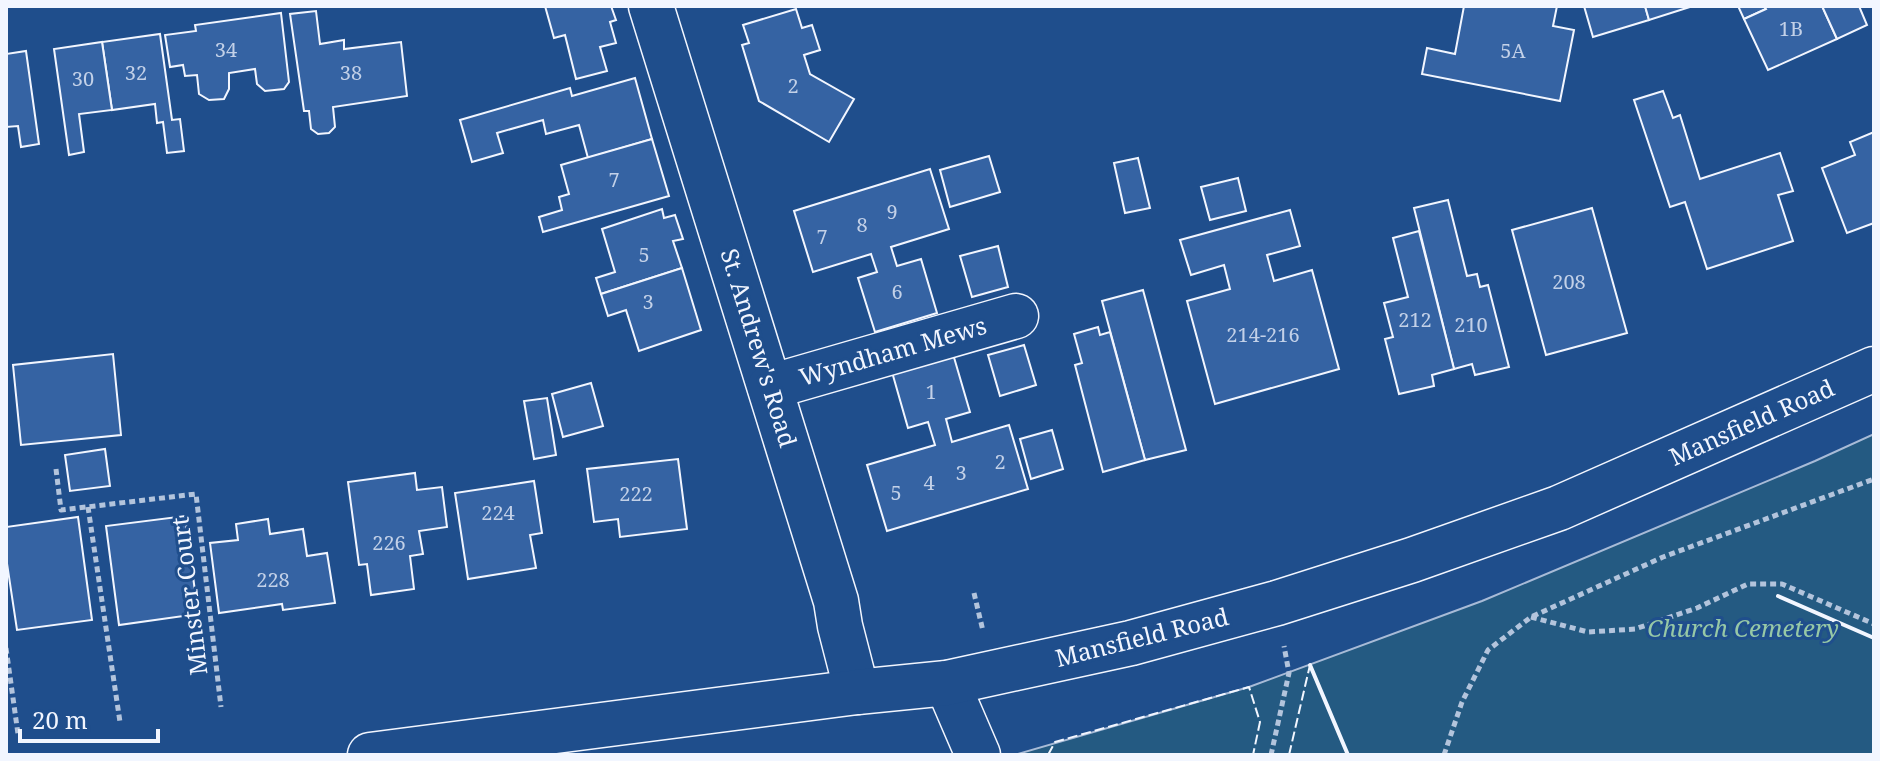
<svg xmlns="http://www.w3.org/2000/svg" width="1880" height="761" font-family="'Noto Serif',serif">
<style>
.green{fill:#245a82;stroke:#a8bbd7;stroke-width:2}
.building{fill:#3563a3;stroke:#f2f6ff;stroke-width:2}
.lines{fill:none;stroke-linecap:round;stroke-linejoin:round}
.minor-casing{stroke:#f2f6ff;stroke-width:47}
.highway-casing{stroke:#f2f6ff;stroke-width:47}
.path{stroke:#b3c4dc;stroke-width:5;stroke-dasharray:6 4;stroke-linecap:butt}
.minor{stroke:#1f4e8c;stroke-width:44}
.highway{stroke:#1f4e8c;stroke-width:44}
.fence{stroke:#f2f6ff;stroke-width:2;stroke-dasharray:10 4;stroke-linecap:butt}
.wall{stroke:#f2f6ff;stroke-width:4}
.labels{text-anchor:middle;stroke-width:6;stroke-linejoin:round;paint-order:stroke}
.number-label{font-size:20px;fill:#c3d1e8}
.street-label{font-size:24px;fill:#f2f6ff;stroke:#1f4e8c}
.park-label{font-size:24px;font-style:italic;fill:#97c8a6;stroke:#1f4e8c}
</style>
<rect width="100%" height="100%" fill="#1f4e8c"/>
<polygon class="green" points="1874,434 1874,755 1014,755 1249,687 1482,601 1815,461"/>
<g class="building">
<polygon points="545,6 611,6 616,20 610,22 616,43 600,47 607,71 576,79 565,35 554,38"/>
<polygon points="1464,6 1557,6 1553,26 1574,30 1560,101 1422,74 1427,48 1455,54"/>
<polygon points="1584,6 1645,6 1649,20 1593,37"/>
<polygon points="1645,6 1693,6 1649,20"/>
<polygon points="1738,6 1764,6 1766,9 1744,19"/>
<polygon points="1764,6 1822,6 1837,39 1768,70 1744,19 1766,9"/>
<polygon points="1822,6 1859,6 1867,25 1837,39"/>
<polygon points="796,9 802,28 812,25 820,50 804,55 810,74 854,99 829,142 759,101 742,45 749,43 743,25"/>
<polygon points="316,11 320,44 344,40 344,49 401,42 407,96 333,107 335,127 329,133 318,134 311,129 309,111 304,111 290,14"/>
<polygon points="281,13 289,82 284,89 265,91 257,84 255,69 229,73 229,89 224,99 209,100 199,94 197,75 185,76 183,65 170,67 165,35 196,31 195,25"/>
<polygon points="160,34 172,120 180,119 184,151 167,153 163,122 157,123 155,104 112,110 102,42"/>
<polygon points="102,42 112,110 79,114 84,152 69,155 54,49"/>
<polygon points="26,51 39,144 21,147 18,126 6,127 6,54"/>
<polygon points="635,78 652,139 588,158 579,125 546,134 543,120 497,133 503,153 472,162 460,120 570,88 572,96"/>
<polygon points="1663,91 1673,118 1680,115 1700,179 1780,153 1793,191 1778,195 1793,241 1707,269 1685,202 1670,207 1634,100"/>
<polygon points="1874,132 1874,223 1847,233 1822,168 1855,155 1850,142"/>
<polygon points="652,139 669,196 543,232 539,217 562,210 559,197 569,194 561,165"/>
<polygon points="989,156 1000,192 950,207 940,170"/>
<polygon points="1138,158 1150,208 1125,213 1114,163"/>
<polygon points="930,169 949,229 891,247 897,266 921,259 937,313 875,332 858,278 877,272 871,254 813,272 794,211"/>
<polygon points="1238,178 1246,211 1210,220 1201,187"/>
<polygon points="1448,200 1467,276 1477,274 1480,287 1488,285 1509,367 1475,375 1472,364 1454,369 1414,208"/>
<polygon points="1592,208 1627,333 1546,355 1512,230"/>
<polygon points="662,209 664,218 675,215 683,239 673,241 682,268 601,294 596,278 615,272 602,229"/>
<polygon points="1290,210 1300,246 1267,255 1274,281 1312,270 1339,369 1215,404 1187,301 1230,289 1224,265 1191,275 1180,240"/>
<polygon points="1419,231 1454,369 1432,375 1434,386 1399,394 1385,339 1393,337 1384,303 1408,297 1393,238"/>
<polygon points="998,246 1008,287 972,297 960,256"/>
<polygon points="682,268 701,330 639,351 626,310 608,316 601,294"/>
<polygon points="1143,290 1186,450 1145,460 1102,301"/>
<polygon points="1098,327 1100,335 1110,332 1145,460 1103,472 1075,365 1082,363 1074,334"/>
<polygon points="1024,345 1036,385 1000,396 988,355"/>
<polygon points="113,354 121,435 21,445 13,365"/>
<polygon points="953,354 970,412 946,419 952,442 1009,425 1028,489 887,531 867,465 935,445 928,422 908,428 892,372"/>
<polygon points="591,383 603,426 563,437 552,394"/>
<polygon points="547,398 556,455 534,459 524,401"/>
<polygon points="1052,430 1063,469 1031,479 1020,439"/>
<polygon points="105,449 110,486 70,491 65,455"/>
<polygon points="678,459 687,529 620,537 618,519 594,522 587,469"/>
<polygon points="415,473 417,490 442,487 447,527 419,531 423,554 410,556 414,589 371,595 367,564 359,565 348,482"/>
<polygon points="534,481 542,533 530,535 536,568 468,579 455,493"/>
<polygon points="185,516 198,614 119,625 106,526"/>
<polygon points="78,517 92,620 17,630 6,557 6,527"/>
<polygon points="268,519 270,534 303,529 307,556 327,553 335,603 283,610 282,604 219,613 210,543 238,540 236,524"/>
</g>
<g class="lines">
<g class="minor-casing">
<g id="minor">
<polyline points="651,6 836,601 840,626 857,692"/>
<polyline points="770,387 1016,316"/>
<polyline points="947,683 978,755"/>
</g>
</g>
<g class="highway-casing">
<polyline id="highway" points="370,755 857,692 947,683 1131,643 1277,603 1412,560 1559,508 1874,369"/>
</g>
<g class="path">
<polyline points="56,469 61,510 196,494 221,707"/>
<polyline points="88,507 120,722"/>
<polyline points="974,593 983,631"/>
<polyline points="1531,617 1588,632 1635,629 1697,608 1748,584 1782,584 1874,624"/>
<polyline points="6,648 18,734"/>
<polyline points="1271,755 1289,673 1284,646"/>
<polyline points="1444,755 1462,702 1488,650 1531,617 1663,557 1874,479"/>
</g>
<use href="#minor" class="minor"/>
<use href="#highway" class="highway"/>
<g class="fence">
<polyline points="1048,755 1055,742 1249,687 1260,722 1253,755"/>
<polyline points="1289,755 1310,665"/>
</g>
<g class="wall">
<polyline points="1778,596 1874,638"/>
<polyline points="1310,665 1348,755"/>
</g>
</g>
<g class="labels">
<g class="number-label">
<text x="1791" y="36">1B</text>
<text x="226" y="57">34</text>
<text x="1513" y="58">5A</text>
<text x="136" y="80">32</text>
<text x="351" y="80">38</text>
<text x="83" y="86">30</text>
<text x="793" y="93">2</text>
<text x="614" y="187">7</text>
<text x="892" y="219">9</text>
<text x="862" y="232">8</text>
<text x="822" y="244">7</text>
<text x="644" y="262">5</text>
<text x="1569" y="289">208</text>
<text x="897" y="299">6</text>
<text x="648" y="309">3</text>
<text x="1415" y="327">212</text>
<text x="1471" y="332">210</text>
<text x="1263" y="342">214-216</text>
<text x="931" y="399">1</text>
<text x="1000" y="469">2</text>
<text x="961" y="480">3</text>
<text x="929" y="490">4</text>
<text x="896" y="500">5</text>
<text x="636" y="501">222</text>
<text x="498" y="520">224</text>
<text x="389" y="550">226</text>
<text x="273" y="587">228</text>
</g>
<g class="street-label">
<text transform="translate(758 348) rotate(73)" y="8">St. Andrew's Road</text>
<text transform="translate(893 352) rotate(-16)" y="8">Wyndham Mews</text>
<text transform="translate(1752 423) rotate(-24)" y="8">Mansfield Road</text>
<text transform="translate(190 596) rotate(-97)" y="8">Minster Court</text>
<text transform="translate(1142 638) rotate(-14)" y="8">Mansfield Road</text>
</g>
<g class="park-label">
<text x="1743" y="637">Church Cemetery</text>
</g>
</g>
<rect width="1880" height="761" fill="none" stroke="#f2f6ff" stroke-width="16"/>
<path d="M20 729v12h138v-12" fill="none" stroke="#f2f6ff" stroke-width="4"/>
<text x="32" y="729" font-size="24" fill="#f2f6ff" stroke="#1f4e8c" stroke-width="6" paint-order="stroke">20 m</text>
</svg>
